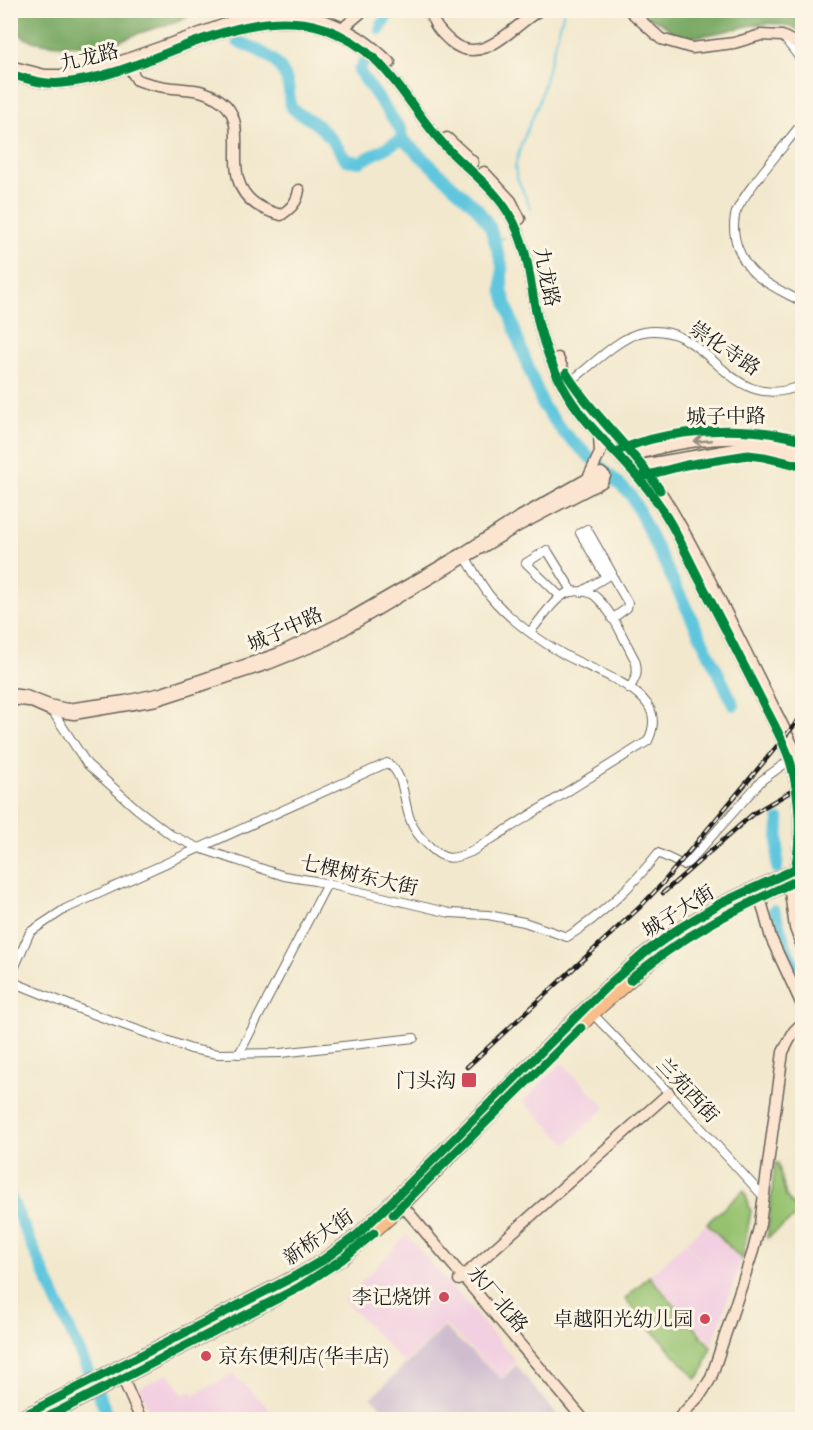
<svg xmlns="http://www.w3.org/2000/svg" width="813" height="1430" font-family="'IM FELL Double Pica','Noto Serif SC',serif">
<style>
.built{fill:#f2cfe1}
.industrial{fill:#cfbdcf}
.green{fill:#96c270;stroke:#596f46;stroke-width:1.5}
.forest{fill:#78a862;stroke:#4a623f;stroke-width:1.5}
.lines{fill:none;stroke-linecap:round;stroke-linejoin:round}
.stream{stroke:#60c6dd;stroke-width:2}
.river{stroke:#60c6dd;stroke-width:12}
.street-casing{stroke:#67635a;stroke-width:10}
.secondary-casing{stroke:#67635a;stroke-width:13}
.primary-casing{stroke:#67635a;stroke-width:14}
.street{stroke:#fff;stroke-width:8}
.secondary{stroke:#fce5d0;stroke-width:10}
.primary{stroke:#f8bd89;stroke-width:12}
.rail-casing{stroke:#1c1c1c;stroke-width:4.5}
.rail{stroke:#fcf5e5;stroke-width:2;stroke-dasharray:7;stroke-linecap:butt}
.cycleway-casing{stroke:#fcf5e5;stroke-width:13}
.cycleway{stroke:#00873e;stroke-width:9}
.oneway{stroke:#978b7f}
.poi-dot{fill:#d1495b;stroke:#fcf5e5;stroke-width:2}
.labels{text-anchor:middle;stroke-width:6;stroke-linejoin:round;paint-order:stroke}
.street-label{font-size:20px;fill:#1c1c1c;stroke:#fcf5e5}
.poi-label{font-size:20px;fill:#1c1c1c;stroke:#fcf5e5;text-anchor:end}
</style>
<rect width="100%" height="100%" fill="#fcf5e5"/>
<filter id="ink" filterUnits="userSpaceOnUse"><feTurbulence type="fractalNoise" baseFrequency=".0167" numOctaves="2"/><feDisplacementMap in="SourceGraphic" scale="12" xChannelSelector="R" yChannelSelector="G"/><feConvolveMatrix kernelMatrix="1 2 1 2 8 2 1 2 1" color-interpolation-filters="sRGB"/></filter>
<filter id="wash" filterUnits="userSpaceOnUse"><feTurbulence type="fractalNoise" baseFrequency=".008" numOctaves="4" result="noise"/><feDisplacementMap in="SourceGraphic" scale="24" xChannelSelector="R" yChannelSelector="G"/><feGaussianBlur stdDeviation="1.35" result="paint"/><feColorMatrix in="noise" values="0 0 0 0 0 0 0 0 0 0 0 0 0 0 0 0 0 1.4 0 .05"/><feComposite in="paint" operator="in"/></filter>
<g filter="url(#wash)">
<rect width="100%" height="100%" fill="#f2e8cd"/>
<g class="built">
<polygon points="562,1063 606,1107 567,1144 523,1101"/>
<polygon points="706,1224 741,1261 712,1345 650,1275 685,1243 714,1274 686,1242"/>
<polygon points="407,1235 516,1361 502,1378 445,1324 404,1363 344,1300"/>
<polygon points="169,1373 183,1394 192,1391 193,1395 233,1374 280,1419 152,1419 140,1387"/>
</g>
<polygon class="industrial" points="444,1327 502,1379 516,1365 560,1419 395,1419 371,1398"/>
<g class="green">
<polygon points="775,1163 778,1163 786,1196 800,1213 767,1238"/>
<polygon points="744,1190 751,1211 742,1260 707,1223"/>
<polygon points="649,1276 711,1347 703,1371 696,1379 625,1299"/>
</g>
<g class="forest">
<path d="M10,11L11,10L195,11C183,23 165,25 149,30C138,33 128,38 118,41C96,46 46,48 25,38C16,33 10,21 10,11Z"/>
<path d="M634,11H802V31C765,15 744,29 706,35C699,36 691,39 683,37C674,35 668,26 659,22C651,17 641,16 634,11Z"/>
</g>
<g class="lines">
<g class="stream">
<polyline points="531,209 517,178 515,167 521,145 539,102 564,11"/>
<polyline points="495,244 504,237"/>
</g>
<g class="river">
<polyline points="380,29 390,10"/>
<path d="M238,42C262,50 286,62 289,91C290,97 288,103 292,108C299,115 309,118 316,124C329,134 337,146 346,160L360,162L402,139"/>
<polyline points="363,63 359,71 401,130 402,139 477,208 490,227 502,265 502,290 518,340 543,406 564,433 631,495 734,705"/>
<polyline points="777,868 779,820"/>
<polyline points="774,910 788,952 802,981"/>
<polyline points="10,1196 110,1420"/>
</g>
</g>
</g>
<g filter="url(#ink)">
<g class="lines">
<g class="street-casing">
<g id="street">
<polyline points="785,39 802,61"/>
<path d="M802,123C789,141 738,198 735,216C731,237 740,260 755,274C768,286 788,294 802,302"/>
<path d="M571,381C590,367 620,336 643,332C712,320 725,418 802,385"/>
<polyline points="611,574 628,603 627,608 612,619"/>
<polyline points="581,592 611,574 612,573 587,529 580,533 606,577"/>
<polyline points="561,597 526,563 547,550 573,592"/>
<path d="M530,632C539,622 553,600 565,594C573,590 589,590 596,597C613,612 624,640 635,660C639,673 636,678 629,689"/>
<path d="M51,709L87,764L137,809L171,835L199,848L284,876L315,881L450,913L488,915L524,922L567,937C600,917 635,883 658,853L683,865L688,863L762,780L790,760"/>
<path d="M10,978L30,932L65,909L387,763C405,773 403,801 410,819C413,829 421,839 429,846C444,861 452,860 471,852L648,741C655,726 656,712 643,699C625,680 586,667 563,654C537,639 509,619 490,596C480,584 472,567 463,553"/>
<polyline points="10,981 82,1010 191,1049 218,1054 281,1053 414,1038"/>
<polyline points="590,1011 669,1093 763,1196"/>
<polyline points="239,1054 327,884"/>
</g>
</g>
<g class="secondary-casing">
<g id="secondary">
<path d="M429,10C435,26 438,30 450,41C482,69 513,25 540,10"/>
<polyline points="629,10 661,39 692,48 734,43 761,35 782,36 802,46"/>
<polyline points="343,28 364,10"/>
<path d="M10,66L45,75H68L113,64L245,17C302,7 349,21 390,63"/>
<path d="M128,66L137,80C149,84 161,87 173,88C192,90 205,89 221,101C259,128 203,195 281,215C291,208 297,203 299,190"/>
<path d="M10,74C27,79 45,85 62,83C146,77 240,0 324,28C385,51 399,92 437,137C465,171 501,188 518,232C531,263 531,297 540,329C545,348 553,368 562,385C584,427 622,455 650,492C671,519 684,550 699,579C721,620 742,662 763,703C773,723 785,743 791,764C800,797 802,835 795,869"/>
<polyline points="447,138 473,162"/>
<polyline points="484,172 511,201 520,219"/>
<path d="M558,358C577,406 629,444 658,488C679,520 696,554 714,588C742,644 770,700 798,756L802,770"/>
<path d="M629,458C665,443 719,436 757,440C773,441 787,445 802,450"/>
<polyline points="635,466 747,447 768,449 802,458"/>
<polyline points="588,478 600,453 599,435"/>
<polyline points="10,694 26,696 49,705 67,709 125,701 162,693 277,654 349,619 463,553 516,519 594,475 601,473 605,476 602,482 520,525 323,642 268,664 157,700 74,714 52,711 29,701 10,699"/>
<polyline points="789,885 795,928 802,947"/>
<polyline points="760,897 771,938 802,1005"/>
<polyline points="398,1200 584,1420"/>
<polyline points="459,1280 669,1093"/>
<polyline points="120,1372 141,1420"/>
<polyline points="677,1420 701,1394 711,1378 753,1251 760,1224 783,1052 794,1031 802,1023"/>
</g>
</g>
<g class="primary-casing">
<g id="primary">
<polyline points="15,1420 297,1275 323,1260 357,1235 384,1209 605,988 646,952 678,929 721,903 802,866"/>
<polyline points="42,1420 278,1298 341,1260 389,1219 593,1014 643,969 683,938 727,913 802,878"/>
</g>
</g>
<use href="#street" class="street"/>
<use href="#secondary" class="secondary"/>
<use href="#primary" class="primary"/>
<g class="rail-casing">
<g id="rail">
<polyline points="663,893 754,813 802,785"/>
<polyline points="467,1067 640,907 662,884 802,716"/>
</g>
</g>
<use href="#rail" class="rail"/>
<g class="cycleway-casing">
<g id="cycleway">
<path d="M10,74C27,79 45,85 62,83C146,77 240,0 324,28C385,51 399,92 437,137C465,171 501,188 518,232C531,263 531,297 540,329C545,348 553,368 562,385C584,427 622,455 650,492C671,519 684,550 699,579C721,620 742,662 763,703C773,723 785,743 791,764C800,797 802,835 795,869"/>
<path d="M566,373C593,416 632,448 660,490"/>
<path d="M620,450C672,427 749,425 802,440"/>
<polyline points="640,477 686,465 748,455 764,457 802,466"/>
<path d="M630,980C684,933 739,908 802,878"/>
<polyline points="393,1214 581,1028"/>
<polyline points="15,1420 297,1275 323,1260 357,1235 384,1209 605,988 646,952 678,929 721,903 802,866"/>
<polyline points="42,1420 298,1288 341,1260 374,1233"/>
</g>
</g>
<use href="#cycleway" class="cycleway"/>
</g>
<defs><path id="oneway-shaft" d="M-6 0H5M1.5-3L5.5 0L1.5 3" fill="none" stroke-width="1.6" stroke-linecap="round" stroke-linejoin="round" transform="scale(1.5)"/></defs>
<use class="oneway" href="#oneway-shaft" transform="translate(703 441) rotate(175)"/>
</g>
<g class="poi-dot">
<rect x="461" y="1072" width="16" height="16" rx="3"/>
<circle cx="444" cy="1297" r="6"/>
<circle cx="705" cy="1319" r="6"/>
<circle cx="206" cy="1356" r="6"/>
</g>
<g class="labels">
<g class="street-label">
<text transform="translate(89 57) rotate(-14)" y="7">九龙路</text>
<text transform="translate(547 277) rotate(78)" y="7">九龙路</text>
<text transform="translate(725 348) rotate(34)" y="7">崇化寺路</text>
<text transform="translate(726 416) rotate(-1)" y="7">城子中路</text>
<text transform="translate(285 629) rotate(-24)" y="7">城子中路</text>
<text transform="translate(359 875) rotate(13)" y="7">七棵树东大街</text>
<text transform="translate(678 911) rotate(-32)" y="7">城子大街</text>
<text transform="translate(688 1090) rotate(47)" y="7">兰苑西街</text>
<text transform="translate(318 1237) rotate(-35)" y="7">新桥大街</text>
<text transform="translate(498 1299) rotate(49)" y="7">水厂北路</text>
</g>
<g class="poi-label">
<text x="456" y="1087">门头沟</text>
<text x="432" y="1304">李记烧饼</text>
<text x="693" y="1326">卓越阳光幼儿园</text>
<text x="218" y="1363" text-anchor="start">京东便利店(华丰店)</text>
</g>
</g>
<rect width="813" height="1430" fill="none" stroke="#fcf5e5" stroke-width="36"/>
</svg>
